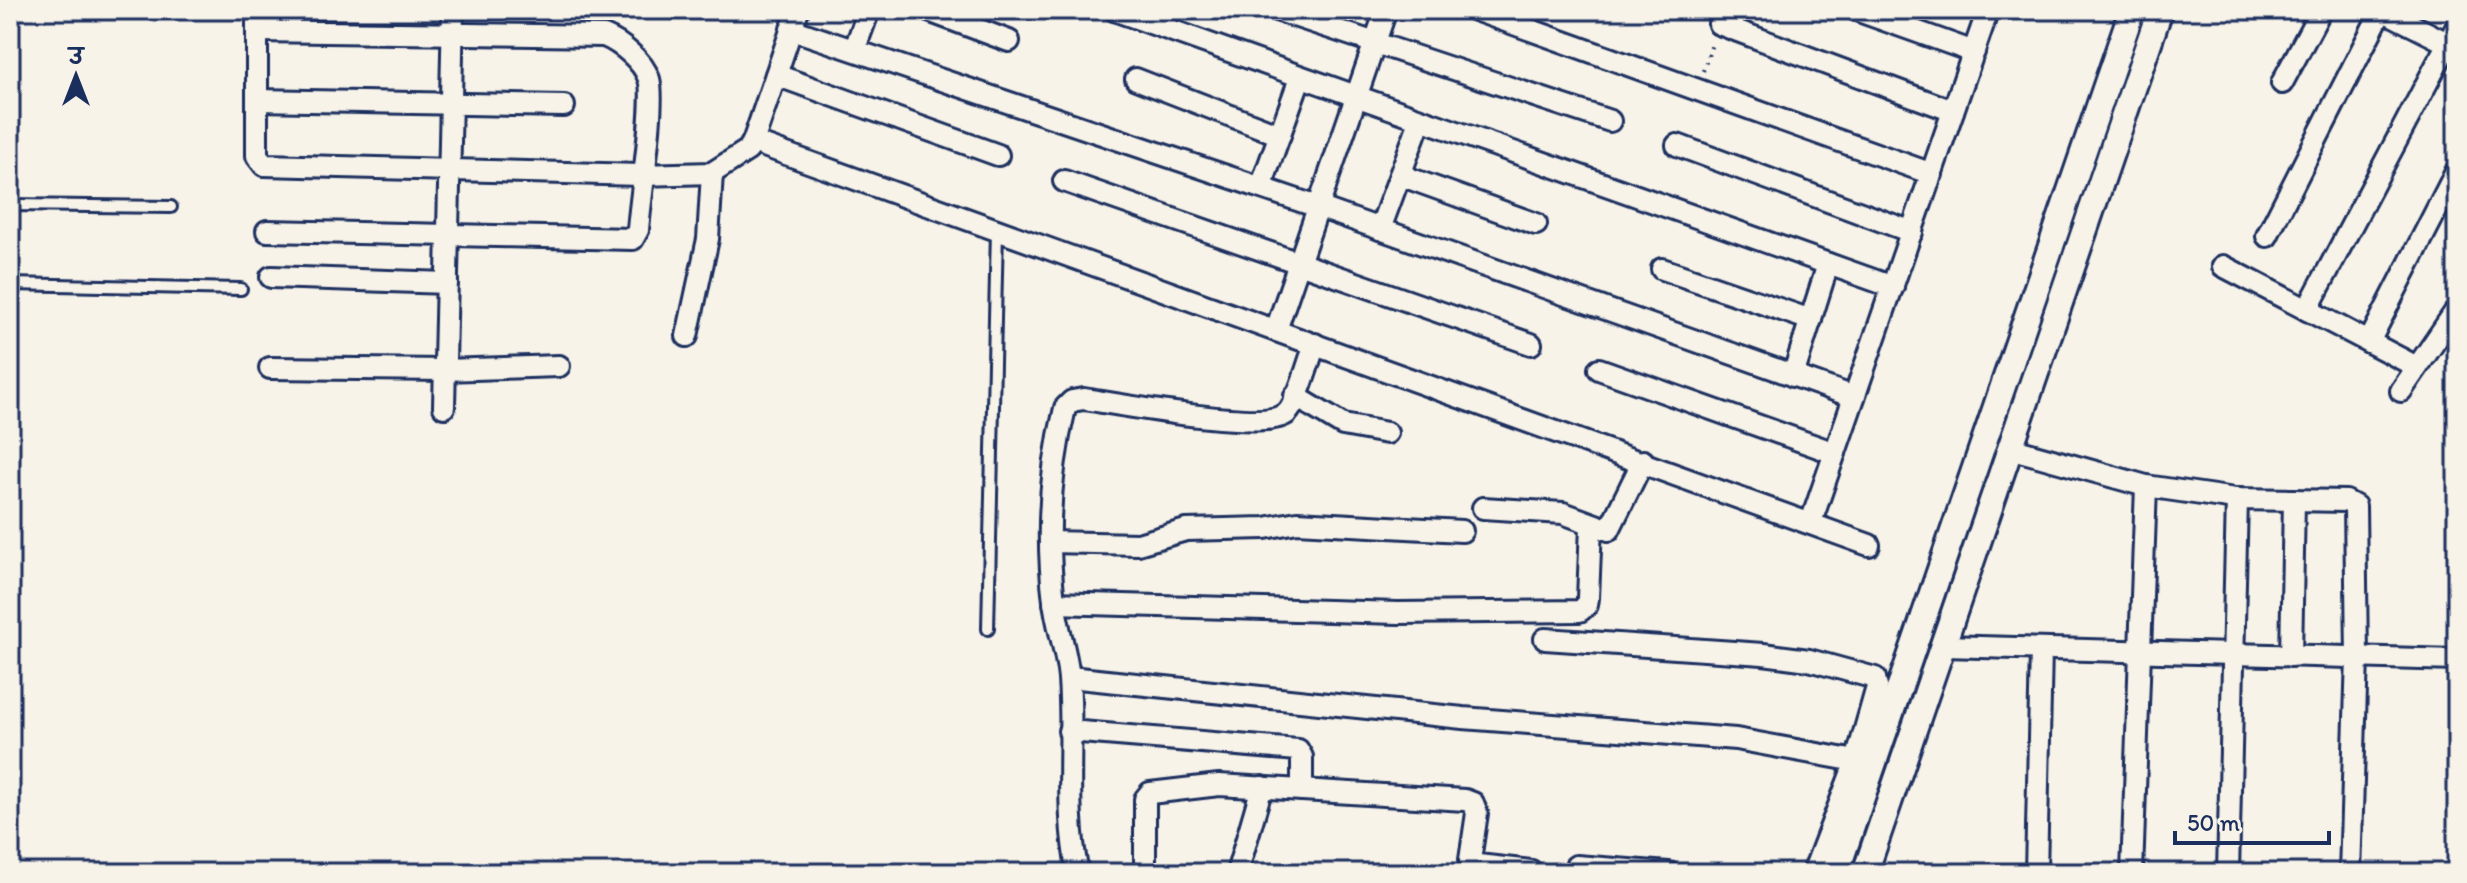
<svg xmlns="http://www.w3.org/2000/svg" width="2467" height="883" font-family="Itim,'Playpen Sans Deva',sans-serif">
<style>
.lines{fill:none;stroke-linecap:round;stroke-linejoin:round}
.service-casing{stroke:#1b2f5e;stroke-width:16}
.minor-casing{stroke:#1b2f5e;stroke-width:26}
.tertiary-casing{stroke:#1b2f5e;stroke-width:30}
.path{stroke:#1b2f5e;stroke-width:4;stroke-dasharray:2 6;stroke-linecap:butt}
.service{stroke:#f7f3e8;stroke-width:10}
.minor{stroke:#f7f3e8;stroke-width:20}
.tertiary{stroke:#f7f3e8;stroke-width:24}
</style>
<rect width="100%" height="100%" fill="#f7f3e8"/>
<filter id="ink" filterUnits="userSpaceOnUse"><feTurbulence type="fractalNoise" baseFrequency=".0125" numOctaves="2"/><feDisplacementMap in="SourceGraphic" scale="16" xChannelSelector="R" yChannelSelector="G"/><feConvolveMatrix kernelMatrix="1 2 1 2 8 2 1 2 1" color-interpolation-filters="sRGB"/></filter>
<g filter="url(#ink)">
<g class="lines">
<g class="service-casing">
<g id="service">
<polyline points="10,205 171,207"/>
<polyline points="10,284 241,289"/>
<polyline points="988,629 997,230"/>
</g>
</g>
<g class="minor-casing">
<g id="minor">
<polyline points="257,10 257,156 264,165 641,175 712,173 748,150 753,142 798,10"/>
<polyline points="926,10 1009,41"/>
<polyline points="1114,10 1893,287"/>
<polyline points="1276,10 1610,121"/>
<polyline points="1475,10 1932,174"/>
<polyline points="1856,10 1974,52"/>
<polyline points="2382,10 2457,48"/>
<polyline points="1719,24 1953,111"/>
<polyline points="791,29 1318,207 1854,397"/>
<path d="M257,31L604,36C621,43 643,61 649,79C656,101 640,200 638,230L633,239L267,231"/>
<polyline points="855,48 869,10"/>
<polyline points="776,75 998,155"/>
<polyline points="1136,79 1280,135"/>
<polyline points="2282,83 2321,10"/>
<polyline points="257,100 564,106"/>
<polyline points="753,142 1869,545"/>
<polyline points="1677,145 1912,232"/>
<polyline points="1400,175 1536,224"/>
<polyline points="1064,181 1531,344"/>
<polyline points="1261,187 1300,78"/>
<polyline points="1380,229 1420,121"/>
<polyline points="2267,236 2382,10"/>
<polyline points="2223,266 2417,367"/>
<polyline points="1662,269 1811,320"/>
<polyline points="271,277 447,283"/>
<polyline points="2307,310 2457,26"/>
<polyline points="1276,330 1386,10"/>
<polyline points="687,336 708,239 712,173"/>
<polyline points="2369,342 2457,170"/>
<polyline points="270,368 445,370 559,366"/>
<polyline points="1599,369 1835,453"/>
<polyline points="1793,376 1828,264"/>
<polyline points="2401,391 2457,309"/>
<polyline points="1295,396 1343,425 1387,433"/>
<polyline points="444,407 453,10"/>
<polyline points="2013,449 2146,486 2235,499 2346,501 2355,506 2357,657 2350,873"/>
<polyline points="1483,508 1563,513 1609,530 1643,461"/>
<polyline points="1811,522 1988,10"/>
<polyline points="1050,542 1138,544 1186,530 1265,528 1297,522 1462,531"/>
<polyline points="1054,603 1398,613 1580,611 1587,605 1588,598 1591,526"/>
<polyline points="1545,639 1763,654 1809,660 1875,678 1877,687 1856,761 1813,873"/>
<polyline points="1944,646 2457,660"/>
<polyline points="2291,656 2294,500"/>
<polyline points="1069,677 1463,718 1736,739 1856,761"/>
<polyline points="1069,731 1298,750 1302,757 1302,790"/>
<polyline points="1576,866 1669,873"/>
<path d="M1078,873C1064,809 1074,744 1069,679C1067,653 1057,627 1054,601C1046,537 1050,470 1065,408L1072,401L1084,399C1117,404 1266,432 1287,413C1298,402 1309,360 1315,344"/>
<polyline points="1145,873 1145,799 1150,793 1219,785 1465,800 1473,803 1477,813 1470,860 1478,865 1531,871"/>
<polyline points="1237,873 1262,787"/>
<polyline points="2036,873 2041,649"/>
<polyline points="2132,873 2146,486"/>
<polyline points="2228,873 2237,499"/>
</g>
</g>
<g class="tertiary-casing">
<g id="tertiary">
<polyline points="1836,873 2132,10"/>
<polyline points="1865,873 2160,10"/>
</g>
</g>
<polyline class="path" points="1703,71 1713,41"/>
<use href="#service" class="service"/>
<use href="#minor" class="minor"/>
<use href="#tertiary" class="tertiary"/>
</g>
</g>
<rect width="2467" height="883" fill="none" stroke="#f7f3e8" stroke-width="40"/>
<rect x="20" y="20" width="2427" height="843" fill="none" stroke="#1b2f5e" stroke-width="3" filter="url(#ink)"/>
<g transform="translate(76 76)" stroke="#f7f3e8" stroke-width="6" paint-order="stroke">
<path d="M0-6L14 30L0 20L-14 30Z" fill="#1b2f5e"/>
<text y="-12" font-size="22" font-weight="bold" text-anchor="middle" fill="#1b2f5e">उ</text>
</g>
<path d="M2175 831v12h154v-12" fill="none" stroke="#1b2f5e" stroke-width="4"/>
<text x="2187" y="831" font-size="24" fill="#1b2f5e" stroke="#f7f3e8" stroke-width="6" paint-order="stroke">50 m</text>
</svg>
